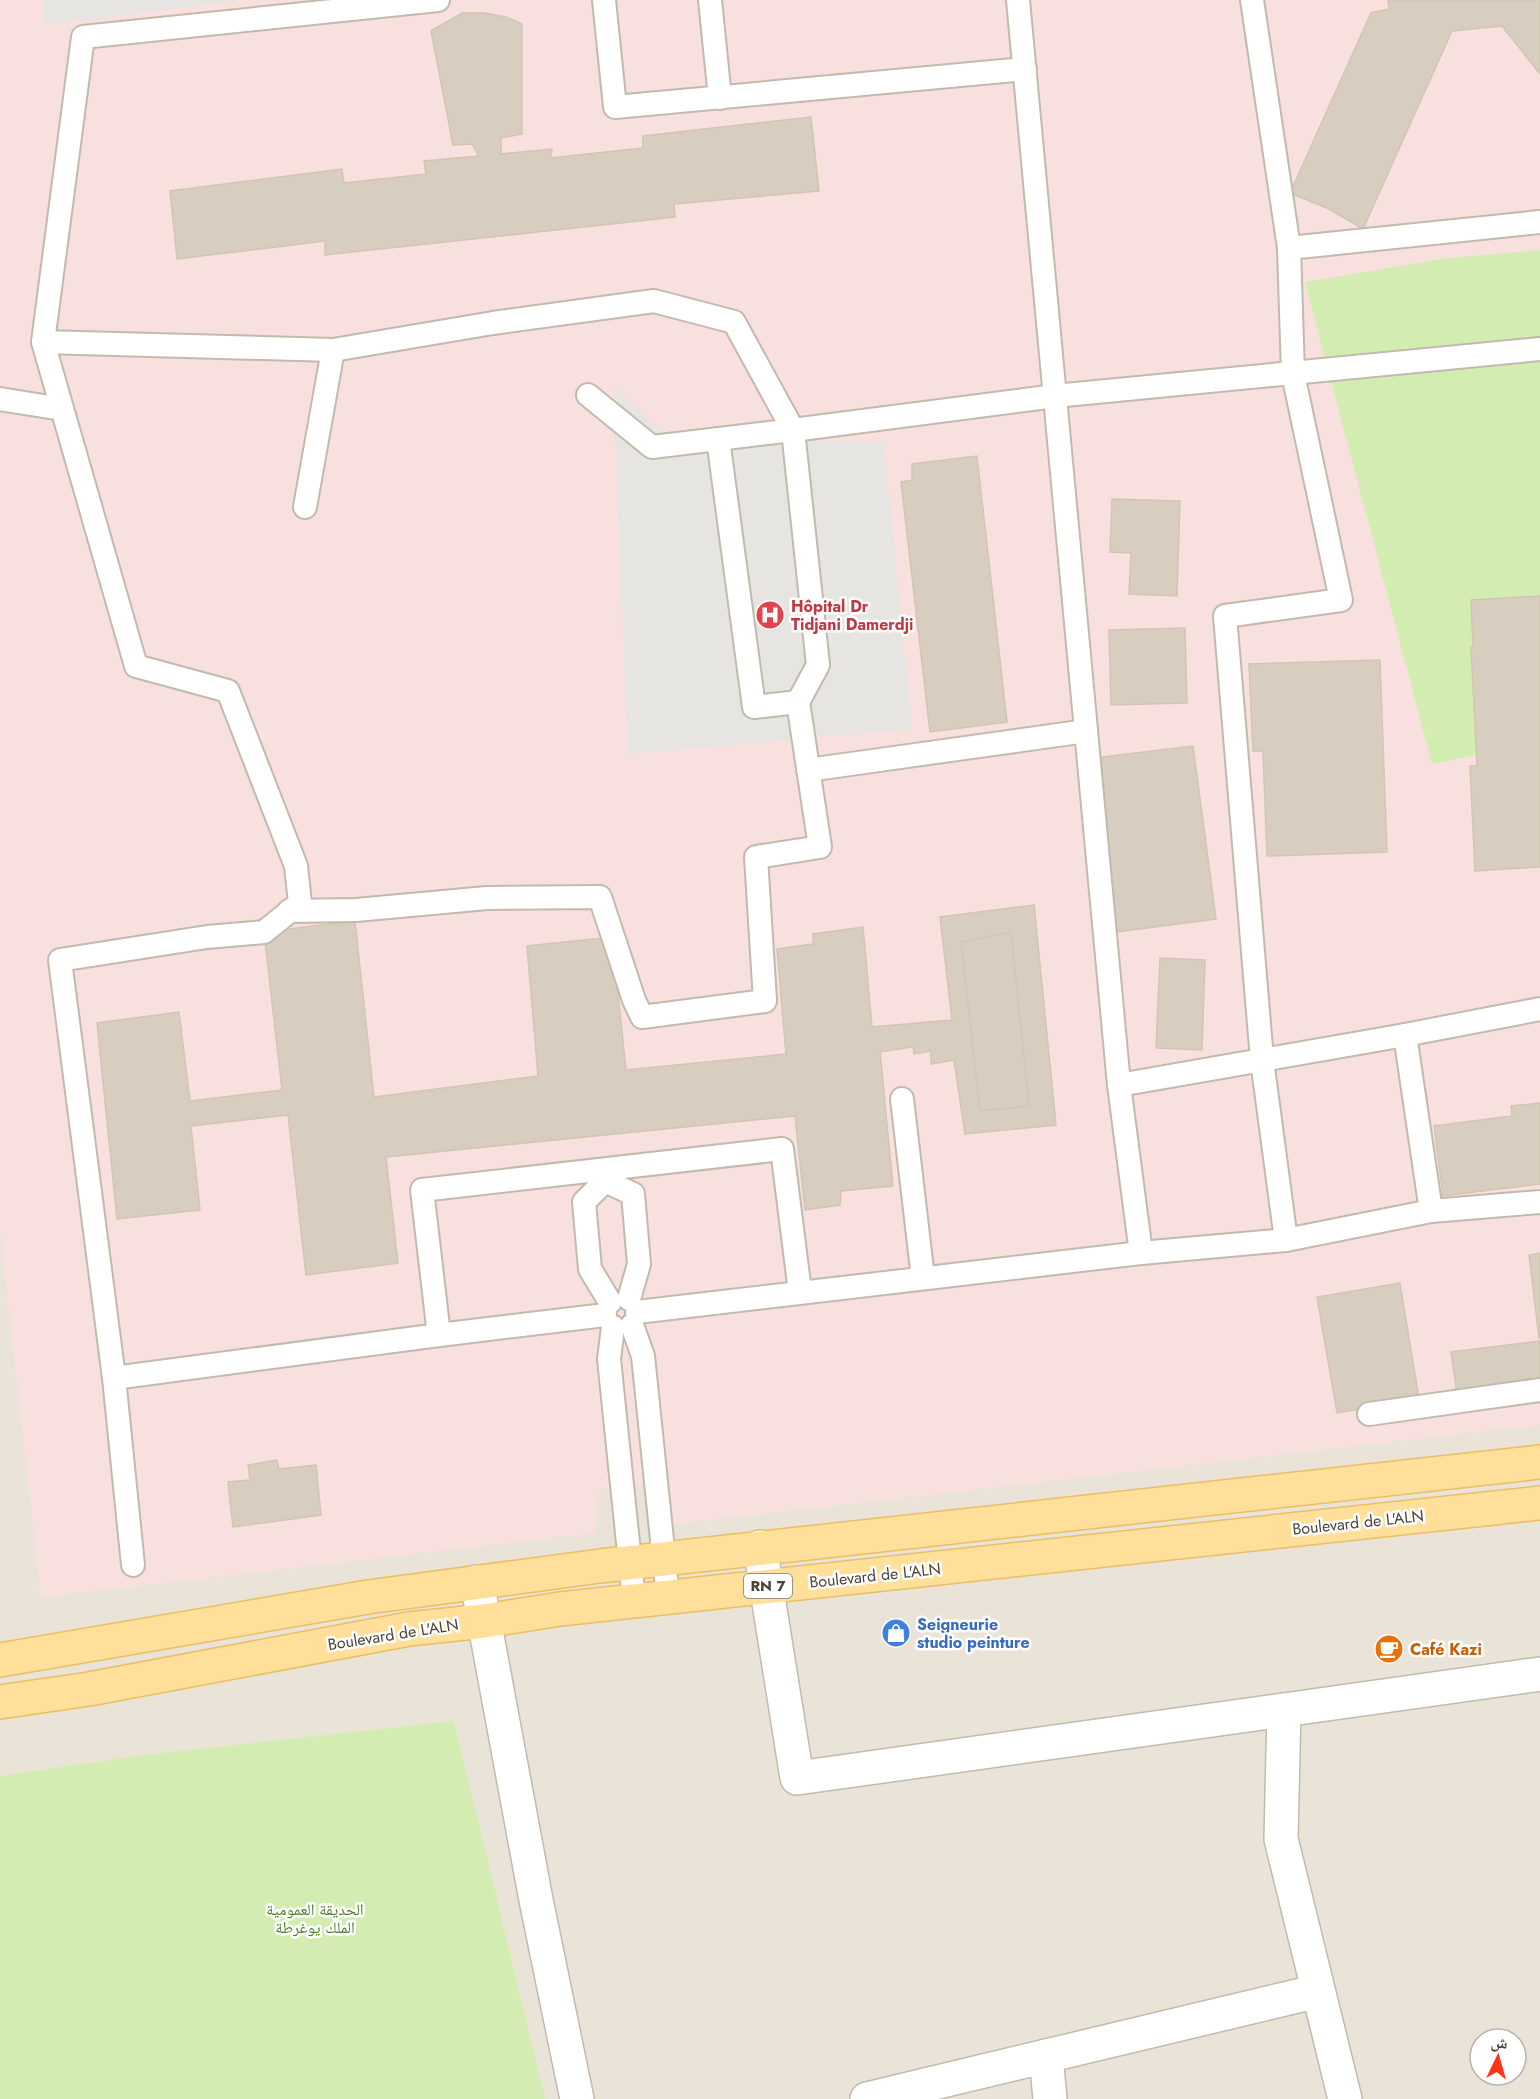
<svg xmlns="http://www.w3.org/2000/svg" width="1540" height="2099" font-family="Jost,'Noto Naskh Arabic',sans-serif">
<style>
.residential{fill:#eae4d8;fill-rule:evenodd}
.medical{fill:#f7e0de}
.green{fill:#d3ecb2}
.parking{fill:#e7e5e2}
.building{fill:#d8cebf;stroke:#d4c5b2;stroke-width:1.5}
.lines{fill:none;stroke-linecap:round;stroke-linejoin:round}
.lane-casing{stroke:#c2baac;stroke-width:26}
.street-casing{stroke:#c2baac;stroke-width:36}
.primary-casing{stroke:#ebbe64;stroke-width:36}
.lane{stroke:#fff;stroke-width:22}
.street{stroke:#fff;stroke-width:33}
.primary{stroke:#ffdf9a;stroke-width:33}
.labels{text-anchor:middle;stroke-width:5;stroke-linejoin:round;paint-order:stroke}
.shield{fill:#fff;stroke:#817b74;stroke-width:1.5}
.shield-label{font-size:15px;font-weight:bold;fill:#4b4338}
.health-label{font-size:16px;font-weight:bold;fill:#be3a42;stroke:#fff;text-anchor:start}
.street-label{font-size:16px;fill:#4b4338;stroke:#fff}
.shop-label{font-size:16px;font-weight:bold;fill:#366cbe;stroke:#fff;text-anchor:start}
.food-label{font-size:16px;font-weight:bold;fill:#c56008;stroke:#fff;text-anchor:start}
.park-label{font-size:16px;fill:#4c8126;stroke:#fff}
</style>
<rect width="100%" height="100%" fill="#f6f2ea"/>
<path class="residential" d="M0,0H1540V2099H0ZM1480,2039H1516V2075H1480Z"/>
<polygon class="medical" points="0,0 1540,0 1540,1425 674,1524 653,1483 599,1489 595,1533 41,1597 0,1230"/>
<g class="green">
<polygon points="1540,250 1540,742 1432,764 1305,282 1448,258"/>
<polygon points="454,1721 545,2099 0,2099 0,1776 143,1755"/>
</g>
<g class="parking">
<polygon points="44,0 245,0 44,25"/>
<polygon points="613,385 667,436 884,442 912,729 628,754"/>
</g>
<g class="building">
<polygon points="1388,0 1540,0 1540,74 1502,26 1452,31 1363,229 1329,209 1290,193 1371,13 1389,9"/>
<polygon points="462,13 484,13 506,17 522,24 522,134 501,138 501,154 552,149 550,158 643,148 643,136 811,117 819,191 674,204 675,217 325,255 325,241 177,259 170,191 342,169 344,183 426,174 424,161 479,156 472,144 453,145 431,31"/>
<polygon points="977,456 1007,722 930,732 901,482 912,480 912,464"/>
<polygon points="1112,499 1180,501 1177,596 1129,594 1131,553 1110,552"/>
<polygon points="1540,596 1540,867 1475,871 1470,766 1477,766 1471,647 1473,646 1471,600"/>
<polygon points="1185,628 1187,703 1111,705 1109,630"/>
<polygon points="1380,660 1387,852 1267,856 1263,751 1253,751 1249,664"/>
<polygon points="1193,746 1216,919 1117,932 1095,758"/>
<polygon points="1034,905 1056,1125 965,1134 954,1060 931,1064 931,1051 914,1054 913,1047 880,1052 893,1186 841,1191 840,1205 805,1210 795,1116 386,1157 398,1263 306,1275 288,1115 191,1126 200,1210 117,1219 97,1023 179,1012 190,1101 282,1090 264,932 355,921 374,1097 538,1076 527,946 612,937 626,1070 786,1054 777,949 813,944 813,934 863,927 872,1027 952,1020 940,917"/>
<polygon points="1011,932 1029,1106 980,1111 961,942"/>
<polygon points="1160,958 1205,960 1202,1050 1156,1048"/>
<polygon points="1540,1103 1540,1184 1443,1196 1434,1126 1512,1116 1511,1106"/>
<polygon points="1540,1253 1540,1338 1539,1338 1529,1255"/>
<polygon points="1400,1283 1419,1399 1337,1413 1317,1297"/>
<polygon points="1540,1341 1540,1383 1457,1394 1451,1352"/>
<polygon points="277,1460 279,1469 316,1465 321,1515 233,1527 228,1482 250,1480 248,1465"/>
</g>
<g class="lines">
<g class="lane-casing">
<g id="lane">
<polyline points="604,0 615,107 1025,69"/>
<polyline points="710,0 720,98"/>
<polyline points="1018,0 1119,1085 1405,1035 1540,1009"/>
<polyline points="1252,0 1289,248 1540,222"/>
<polyline points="43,342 136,666 228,691 296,866 300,903 264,932 207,937 60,960 114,1378"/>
<polyline points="333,350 493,323 654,301 734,322 793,430 652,447 588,395"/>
<polyline points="0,399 62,409"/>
<polyline points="718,439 754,707 798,702"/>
<polyline points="305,507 333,350 43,342 83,37 438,0"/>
<polyline points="808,770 1086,731"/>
<polyline points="289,911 356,910 487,898 600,897 634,1000 642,1017 765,1001 756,857 820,847 798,702 818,665 793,430 1055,396 1540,349"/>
<polyline points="1405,1035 1431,1211 1540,1202"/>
<polyline points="1119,1085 1141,1253"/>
<polyline points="902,1099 923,1278"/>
<polyline points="605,1181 633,1194 639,1264 629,1299"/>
<polyline points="605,1181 584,1202 590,1269 610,1302"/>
<polyline points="1286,1240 1262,1060 1225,616 1341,600 1293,374 1289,248"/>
<polyline points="637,1312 1141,1253 1286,1240 1431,1211"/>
<polyline points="632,1325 643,1356 668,1598"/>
<polyline points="613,1327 609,1359 634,1601"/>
<polyline points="439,1335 422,1190 782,1149 800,1292"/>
<polyline points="1369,1414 1540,1390"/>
<polyline points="133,1565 114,1378 439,1335 605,1315"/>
</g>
</g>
<g class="street-casing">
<g id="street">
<polyline points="760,1547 797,1778 1284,1710"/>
<polyline points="477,1582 536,1900 577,2099"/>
<polyline points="1046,2056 1050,2099"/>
<polyline points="867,2099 1318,1991"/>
<polyline points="1345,2099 1281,1839 1284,1710 1540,1674"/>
</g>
</g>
<g class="primary-casing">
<g id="primary">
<polyline points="0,1660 368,1597 600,1566 1540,1462"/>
<polyline points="0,1702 89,1689 409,1629 484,1621 560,1609 1540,1503"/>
</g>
</g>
<use href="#lane" class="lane"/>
<use href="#street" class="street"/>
<use href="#primary" class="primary"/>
</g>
<defs>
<g id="hospital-disc" transform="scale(1.5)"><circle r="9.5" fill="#e0444e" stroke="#fff"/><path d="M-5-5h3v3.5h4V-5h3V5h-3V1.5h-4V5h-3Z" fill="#fff"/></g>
<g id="shop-disc" transform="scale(1.5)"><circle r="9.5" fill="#3f7fe0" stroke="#fff"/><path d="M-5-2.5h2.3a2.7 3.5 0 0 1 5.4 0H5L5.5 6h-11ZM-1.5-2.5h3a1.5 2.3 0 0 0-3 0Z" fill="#fff"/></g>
<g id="cafe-disc" transform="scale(1.5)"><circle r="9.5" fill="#e8710a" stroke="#fff"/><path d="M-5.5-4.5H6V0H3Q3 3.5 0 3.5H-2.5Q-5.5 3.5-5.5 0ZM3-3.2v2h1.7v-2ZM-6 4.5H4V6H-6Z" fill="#fff"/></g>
</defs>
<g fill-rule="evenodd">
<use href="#hospital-disc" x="770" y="615"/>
<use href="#shop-disc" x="896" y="1633"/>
<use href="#cafe-disc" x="1389" y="1649"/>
</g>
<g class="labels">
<rect class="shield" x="744" y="1574" width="48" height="24" rx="4.5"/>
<g class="shield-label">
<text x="768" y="1591">RN 7</text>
</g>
<g class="health-label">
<text x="791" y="612">Hôpital Dr<tspan x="791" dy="18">Tidjani Damerdji</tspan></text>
</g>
<g class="street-label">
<text transform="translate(1358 1522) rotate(-6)" y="6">Boulevard de L'ALN</text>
<text transform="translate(875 1575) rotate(-6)" y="6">Boulevard de L'ALN</text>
<text transform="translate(393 1634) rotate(-9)" y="6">Boulevard de L'ALN</text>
</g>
<g class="shop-label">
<text x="917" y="1630">Seigneurie<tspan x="917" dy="18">studio peinture</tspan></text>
</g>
<g class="food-label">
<text x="1410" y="1655">Café Kazi</text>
</g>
<g class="park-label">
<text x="315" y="1915">الحديقة العمومية<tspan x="315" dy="18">الملك يوغرطة</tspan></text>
</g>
</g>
<g transform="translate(1498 2057) rotate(5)"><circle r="28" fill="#ffffff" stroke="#b7b4af" stroke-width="1.5"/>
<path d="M0-4.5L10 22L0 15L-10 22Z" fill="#ff3318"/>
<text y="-9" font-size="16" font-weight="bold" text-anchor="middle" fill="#4b4338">ش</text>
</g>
</svg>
